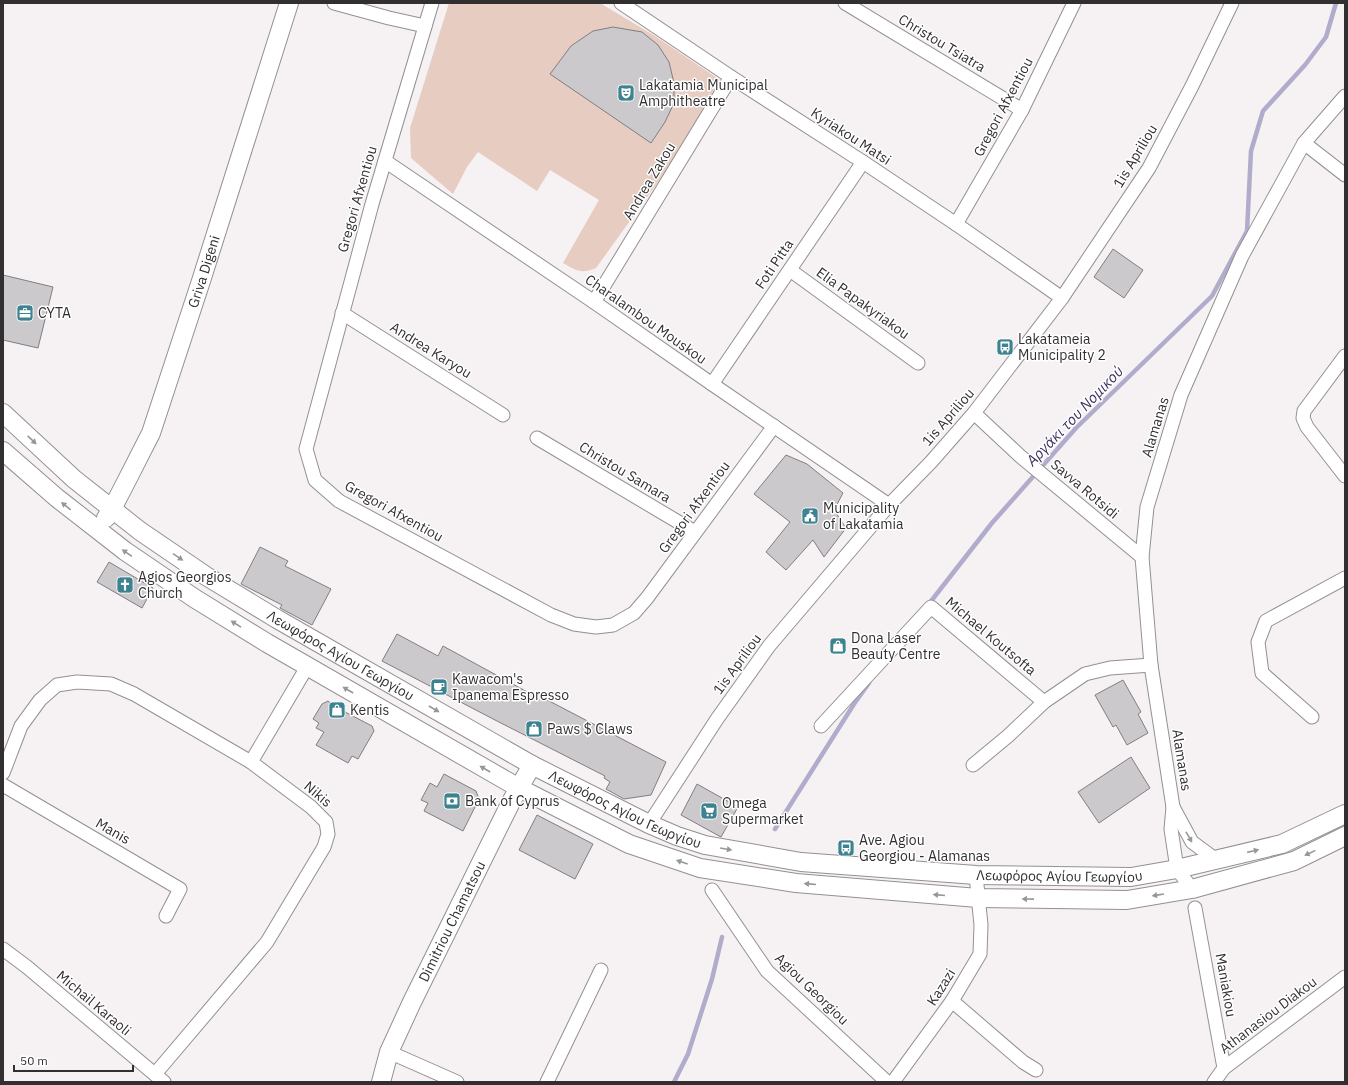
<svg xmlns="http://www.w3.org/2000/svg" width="1348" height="1085" font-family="'IBM Plex Sans',sans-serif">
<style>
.green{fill:#e6ccc1}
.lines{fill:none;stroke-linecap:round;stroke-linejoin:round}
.stream{stroke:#b1accc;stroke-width:4.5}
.building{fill:#ccc9cc;stroke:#817e81}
.street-casing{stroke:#949092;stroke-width:15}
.secondary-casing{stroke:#949092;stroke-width:20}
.street{stroke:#fff;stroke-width:13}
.secondary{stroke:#fff;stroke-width:18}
.oneway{fill:#989798}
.labels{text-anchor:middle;stroke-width:3;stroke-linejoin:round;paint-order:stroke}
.street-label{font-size:14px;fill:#312f30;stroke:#fff}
.poi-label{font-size:14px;fill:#312f30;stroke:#fff;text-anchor:start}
.water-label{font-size:15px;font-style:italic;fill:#3c305d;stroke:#fff}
</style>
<rect width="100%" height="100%" fill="#f6f1f3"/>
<path class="green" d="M449,3H600L655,36L720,80L673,161L596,268C581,274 577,271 563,263L599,200L550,170L537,191L478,152L467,167L453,194L411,158L410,128Z"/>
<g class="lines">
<g class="stream">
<polyline points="928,605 992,523 1076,428 1212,296 1247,231 1251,151 1263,111 1305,65 1326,37 1336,3"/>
<polyline points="775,829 854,704 869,683"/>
<polyline points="674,1082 688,1054 712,979 722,937"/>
</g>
</g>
<g class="building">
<polygon points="613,27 642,32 658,45 669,62 674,83 674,103 665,122 651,143 550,74 571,46 593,31"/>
<polygon points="1113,249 1143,270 1124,298 1094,277"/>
<polygon points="3,275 53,287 38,348 3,340"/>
<polygon points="786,455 807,464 843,493 834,510 846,528 824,557 813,540 786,570 766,552 790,522 754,494"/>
<polygon points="260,547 288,561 285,566 331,589 312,625 280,608 282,605 241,584"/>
<polygon points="109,562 153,588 142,608 97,582"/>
<polygon points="397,634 438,656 443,646 531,694 532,692 666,762 651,795 624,799 606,789 610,782 604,778 605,776 495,720 382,661"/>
<polygon points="1123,680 1141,712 1138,714 1148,733 1127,745 1116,725 1113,727 1095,695"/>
<polygon points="328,701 333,705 342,702 345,712 372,726 374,731 358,759 352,756 348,763 316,745 324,732 316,728 319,723 313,719 322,704"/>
<polygon points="1131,757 1150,788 1099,823 1078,792"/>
<polygon points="444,774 476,791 479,799 463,831 424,811 428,803 421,800 430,783 437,787"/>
<polygon points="697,784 738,807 721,837 681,815"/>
<polygon points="537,815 593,844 575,879 519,850"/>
</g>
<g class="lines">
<g class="street-casing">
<g id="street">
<polyline points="334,3 389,18 425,26"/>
<polyline points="432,3 372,204 306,449 315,480 339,501 551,615 574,624 596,627 613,625 634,613 647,598 774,426"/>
<polyline points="621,3 731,77 863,162 956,224 1062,298"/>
<polyline points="845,3 1022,110"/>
<polyline points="1304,143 1345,175"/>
<polyline points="385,161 594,302 712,384 889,505"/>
<polyline points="956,224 1022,110 1074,3"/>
<polyline points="790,270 918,363"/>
<polyline points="594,302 731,77"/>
<polyline points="342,313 503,415"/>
<polyline points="1345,356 1304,411 1303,418 1307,427 1345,476"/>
<polyline points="712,384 863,162"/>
<polyline points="974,413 1020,456 1142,557"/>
<polyline points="537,438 695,532"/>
<polyline points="1312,717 1262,673 1258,642 1266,621 1345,578"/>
<polyline points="821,726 931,607 1044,702"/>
<polyline points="251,762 307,667"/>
<polyline points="973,765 1008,736 1044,702 1085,674 1110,668 1151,665"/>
<polyline points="3,773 21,726 40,700 57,685 77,682 111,684 134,694 251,762 311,807 326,822 328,834 324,847 267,942 155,1074"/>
<polyline points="3,785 180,889 166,916"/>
<polyline points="1173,807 1192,842 1215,859"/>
<polyline points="649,824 717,719 769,646 889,505 931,462 974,413 1062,298 1149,168 1192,86 1232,3"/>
<polyline points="1192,889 1177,869 1171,829 1173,807 1151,665 1142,557 1147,507 1181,395 1242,256 1304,143 1345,96"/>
<polyline points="712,890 767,971 887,1082"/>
<polyline points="1195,908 1224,1068"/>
<polyline points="3,949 27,967 164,1082"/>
<polyline points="952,1001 1023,1062 1036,1070"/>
<polyline points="389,1052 457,1082"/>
<polyline points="547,1082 601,970"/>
<polyline points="893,1082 952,1001 980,954 981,925 976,875"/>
<polyline points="1214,1082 1224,1068 1345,977"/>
</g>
</g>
<g class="secondary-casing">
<g id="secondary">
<path id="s1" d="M3,413L74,479L140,531L206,576L277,619L532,765L649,824L677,836L705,845L801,862L976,875L1131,877L1177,869L1282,844L1345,814"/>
<polyline points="3,451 57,498 125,551 194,598 267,643 519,788 629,844 700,868 796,883 978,898 1127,900 1192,889 1294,861 1345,836"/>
<path id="s2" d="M106,518L112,509L125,484L151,433L201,281L289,3"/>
<path id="s3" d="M381,1082L389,1052L412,1002L511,802L532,765"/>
</g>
</g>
<use href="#street" class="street"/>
<use href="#secondary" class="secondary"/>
</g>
<defs><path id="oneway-solid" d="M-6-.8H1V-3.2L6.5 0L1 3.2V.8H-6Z"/></defs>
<g class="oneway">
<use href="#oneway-solid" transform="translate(32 440) rotate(43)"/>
<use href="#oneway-solid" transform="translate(66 506) rotate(-141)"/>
<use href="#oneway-solid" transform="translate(127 553) rotate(-145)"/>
<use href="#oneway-solid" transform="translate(178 557) rotate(34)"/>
<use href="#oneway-solid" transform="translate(236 624) rotate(-148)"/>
<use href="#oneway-solid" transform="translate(348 690) rotate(-150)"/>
<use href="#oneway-solid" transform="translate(434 709) rotate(30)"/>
<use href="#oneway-solid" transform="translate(485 769) rotate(-150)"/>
<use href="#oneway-solid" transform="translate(1189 837) rotate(60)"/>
<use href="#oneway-solid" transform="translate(726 849) rotate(10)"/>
<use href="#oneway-solid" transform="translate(1253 851) rotate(-13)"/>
<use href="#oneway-solid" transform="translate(1310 853) rotate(154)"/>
<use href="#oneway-solid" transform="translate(682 862) rotate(-161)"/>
<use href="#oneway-solid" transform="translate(810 884) rotate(-175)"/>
<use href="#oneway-solid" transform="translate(939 895) rotate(-175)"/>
<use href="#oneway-solid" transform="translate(1158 895) rotate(171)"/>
<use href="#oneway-solid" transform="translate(1028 899) rotate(-179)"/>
</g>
<defs>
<g id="theatre-square" transform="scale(0.9)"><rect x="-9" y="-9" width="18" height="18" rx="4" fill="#3d838f" stroke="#fff"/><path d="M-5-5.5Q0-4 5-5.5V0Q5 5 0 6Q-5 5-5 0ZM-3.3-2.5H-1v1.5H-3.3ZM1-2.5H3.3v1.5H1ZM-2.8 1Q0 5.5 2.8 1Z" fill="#fff"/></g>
<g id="office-square" transform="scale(0.9)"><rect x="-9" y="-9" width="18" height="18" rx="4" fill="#3d838f" stroke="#fff"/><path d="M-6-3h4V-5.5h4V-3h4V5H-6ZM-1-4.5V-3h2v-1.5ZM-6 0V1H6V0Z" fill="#fff"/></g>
<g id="bus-square" transform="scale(0.9)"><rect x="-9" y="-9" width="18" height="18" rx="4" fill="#3d838f" stroke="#fff"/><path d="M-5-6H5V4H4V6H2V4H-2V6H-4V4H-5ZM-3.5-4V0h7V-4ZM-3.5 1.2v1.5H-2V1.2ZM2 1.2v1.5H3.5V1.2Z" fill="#fff"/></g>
<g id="civic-square" transform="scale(0.9)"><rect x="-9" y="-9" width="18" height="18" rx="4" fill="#3d838f" stroke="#fff"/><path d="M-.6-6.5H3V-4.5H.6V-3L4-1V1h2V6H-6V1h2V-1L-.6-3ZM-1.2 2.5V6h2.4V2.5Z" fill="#fff"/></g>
<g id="church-square" transform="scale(0.9)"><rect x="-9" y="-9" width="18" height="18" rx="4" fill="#3d838f" stroke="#fff"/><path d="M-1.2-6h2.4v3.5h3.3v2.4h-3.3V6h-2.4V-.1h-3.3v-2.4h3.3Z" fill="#fff"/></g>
<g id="shop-square" transform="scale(0.9)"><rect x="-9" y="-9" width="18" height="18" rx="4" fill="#3d838f" stroke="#fff"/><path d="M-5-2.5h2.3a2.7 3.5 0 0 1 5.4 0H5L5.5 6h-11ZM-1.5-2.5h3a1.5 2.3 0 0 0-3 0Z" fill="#fff"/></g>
<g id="cafe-square" transform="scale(0.9)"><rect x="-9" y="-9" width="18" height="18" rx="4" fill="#3d838f" stroke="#fff"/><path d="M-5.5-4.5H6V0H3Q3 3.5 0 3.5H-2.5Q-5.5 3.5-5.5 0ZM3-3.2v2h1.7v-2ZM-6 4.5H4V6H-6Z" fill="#fff"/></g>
<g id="bank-square" transform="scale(0.9)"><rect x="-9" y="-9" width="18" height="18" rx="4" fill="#3d838f" stroke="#fff"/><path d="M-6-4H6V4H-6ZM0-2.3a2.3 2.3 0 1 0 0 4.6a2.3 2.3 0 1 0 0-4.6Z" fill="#fff"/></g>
<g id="supermarket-square" transform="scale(0.9)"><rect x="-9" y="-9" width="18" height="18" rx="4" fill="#3d838f" stroke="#fff"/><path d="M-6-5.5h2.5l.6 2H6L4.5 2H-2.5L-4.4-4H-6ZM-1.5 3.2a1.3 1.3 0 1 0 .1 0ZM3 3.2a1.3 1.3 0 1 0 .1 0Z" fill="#fff"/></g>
</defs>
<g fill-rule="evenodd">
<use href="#theatre-square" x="626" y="93"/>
<use href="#office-square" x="25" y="313"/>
<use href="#bus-square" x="1005" y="347"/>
<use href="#civic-square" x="810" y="516"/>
<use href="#church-square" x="125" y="585"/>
<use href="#shop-square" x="838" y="646"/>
<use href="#cafe-square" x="439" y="687"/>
<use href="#shop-square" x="337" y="710"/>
<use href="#shop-square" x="534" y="729"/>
<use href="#bank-square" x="452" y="801"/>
<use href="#supermarket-square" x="709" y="811"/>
<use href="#bus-square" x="846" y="848"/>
</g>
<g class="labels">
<g class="street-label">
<text transform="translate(942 43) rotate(31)" y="5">Christou Tsiatra</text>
<text transform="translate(1003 107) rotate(-62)" y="5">Gregori Afxentiou</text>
<text transform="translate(851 136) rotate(33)" y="5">Kyriakou Matsi</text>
<text transform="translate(1135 156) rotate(-59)" y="5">1is Apriliou</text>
<text transform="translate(649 181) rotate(-59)" y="5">Andrea Zakou</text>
<text transform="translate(357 199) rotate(-74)" y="5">Gregori Afxentiou</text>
<text transform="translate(774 264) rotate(-56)" y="5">Foti Pitta</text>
<text dy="5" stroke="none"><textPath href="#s2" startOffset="266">Griva Digeni</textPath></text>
<text transform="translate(863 303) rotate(36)" y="5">Elia Papakyriakou</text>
<text transform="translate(646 319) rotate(35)" y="5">Charalambou Mouskou</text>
<text transform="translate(431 350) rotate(32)" y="5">Andrea Karyou</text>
<text transform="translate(948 417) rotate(-49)" y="5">1is Apriliou</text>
<text transform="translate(1155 427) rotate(-73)" y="5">Alamanas</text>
<text transform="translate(625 472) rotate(31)" y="5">Christou Samara</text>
<text transform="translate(1085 489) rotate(40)" y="5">Savva Rotsidi</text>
<text transform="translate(694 507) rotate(-54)" y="5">Gregori Afxentiou</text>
<text transform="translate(394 511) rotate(29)" y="5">Gregori Afxentiou</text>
<text transform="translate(991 636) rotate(40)" y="5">Michael Koutsofta</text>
<text dy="5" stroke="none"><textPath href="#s1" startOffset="417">Λεωφόρος Αγίου Γεωργίου</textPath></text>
<text transform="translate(737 664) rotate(-54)" y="5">1is Apriliou</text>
<text transform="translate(1182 760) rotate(81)" y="5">Alamanas</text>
<text transform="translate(318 794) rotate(40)" y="5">Nikis</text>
<text dy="5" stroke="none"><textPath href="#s1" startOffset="741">Λεωφόρος Αγίου Γεωργίου</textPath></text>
<text transform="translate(113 831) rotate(30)" y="5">Manis</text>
<text dy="5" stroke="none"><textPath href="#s1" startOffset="1185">Λεωφόρος Αγίου Γεωργίου</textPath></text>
<text dy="5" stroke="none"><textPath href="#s3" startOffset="176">Dimitriou Chamatsou</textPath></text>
<text transform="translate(1226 985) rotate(80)" y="5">Maniakiou</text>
<text transform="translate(941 987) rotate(-58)" y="5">Kazazi</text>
<text transform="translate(812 989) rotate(44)" y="5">Agiou Georgiou</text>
<text transform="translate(94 1003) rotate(40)" y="5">Michail Karaoli</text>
<text transform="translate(1268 1015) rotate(-37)" y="5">Athanasiou Diakou</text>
</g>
<g class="poi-label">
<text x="639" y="90">Lakatamia Municipal<tspan x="639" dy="16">Amphitheatre</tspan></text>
<text x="38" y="318">CYTA</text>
<text x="1018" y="344">Lakatameia<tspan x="1018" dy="16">Municipality 2</tspan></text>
<text x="823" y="513">Municipality<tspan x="823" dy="16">of Lakatamia</tspan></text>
<text x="138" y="582">Agios Georgios<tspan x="138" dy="16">Church</tspan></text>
<text x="851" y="643">Dona Laser<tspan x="851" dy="16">Beauty Centre</tspan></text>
<text x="452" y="684">Kawacom's<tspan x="452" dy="16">Ipanema Espresso</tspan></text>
<text x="350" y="715">Kentis</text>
<text x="547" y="734">Paws $ Claws</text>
<text x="465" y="806">Bank of Cyprus</text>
<text x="722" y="808">Omega<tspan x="722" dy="16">Supermarket</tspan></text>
<text x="859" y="845">Ave. Agiou<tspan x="859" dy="16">Georgiou - Alamanas</tspan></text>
</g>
<g class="water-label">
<text transform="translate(1075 416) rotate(-46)" y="5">Αργάκι του Νομικού</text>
</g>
</g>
<rect width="1348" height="1085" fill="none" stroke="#312f30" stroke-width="8"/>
<path d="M14 1065v6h119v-6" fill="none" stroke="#312f30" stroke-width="2"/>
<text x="20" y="1065" font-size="12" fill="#312f30" stroke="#ffffff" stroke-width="3" paint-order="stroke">50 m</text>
</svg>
